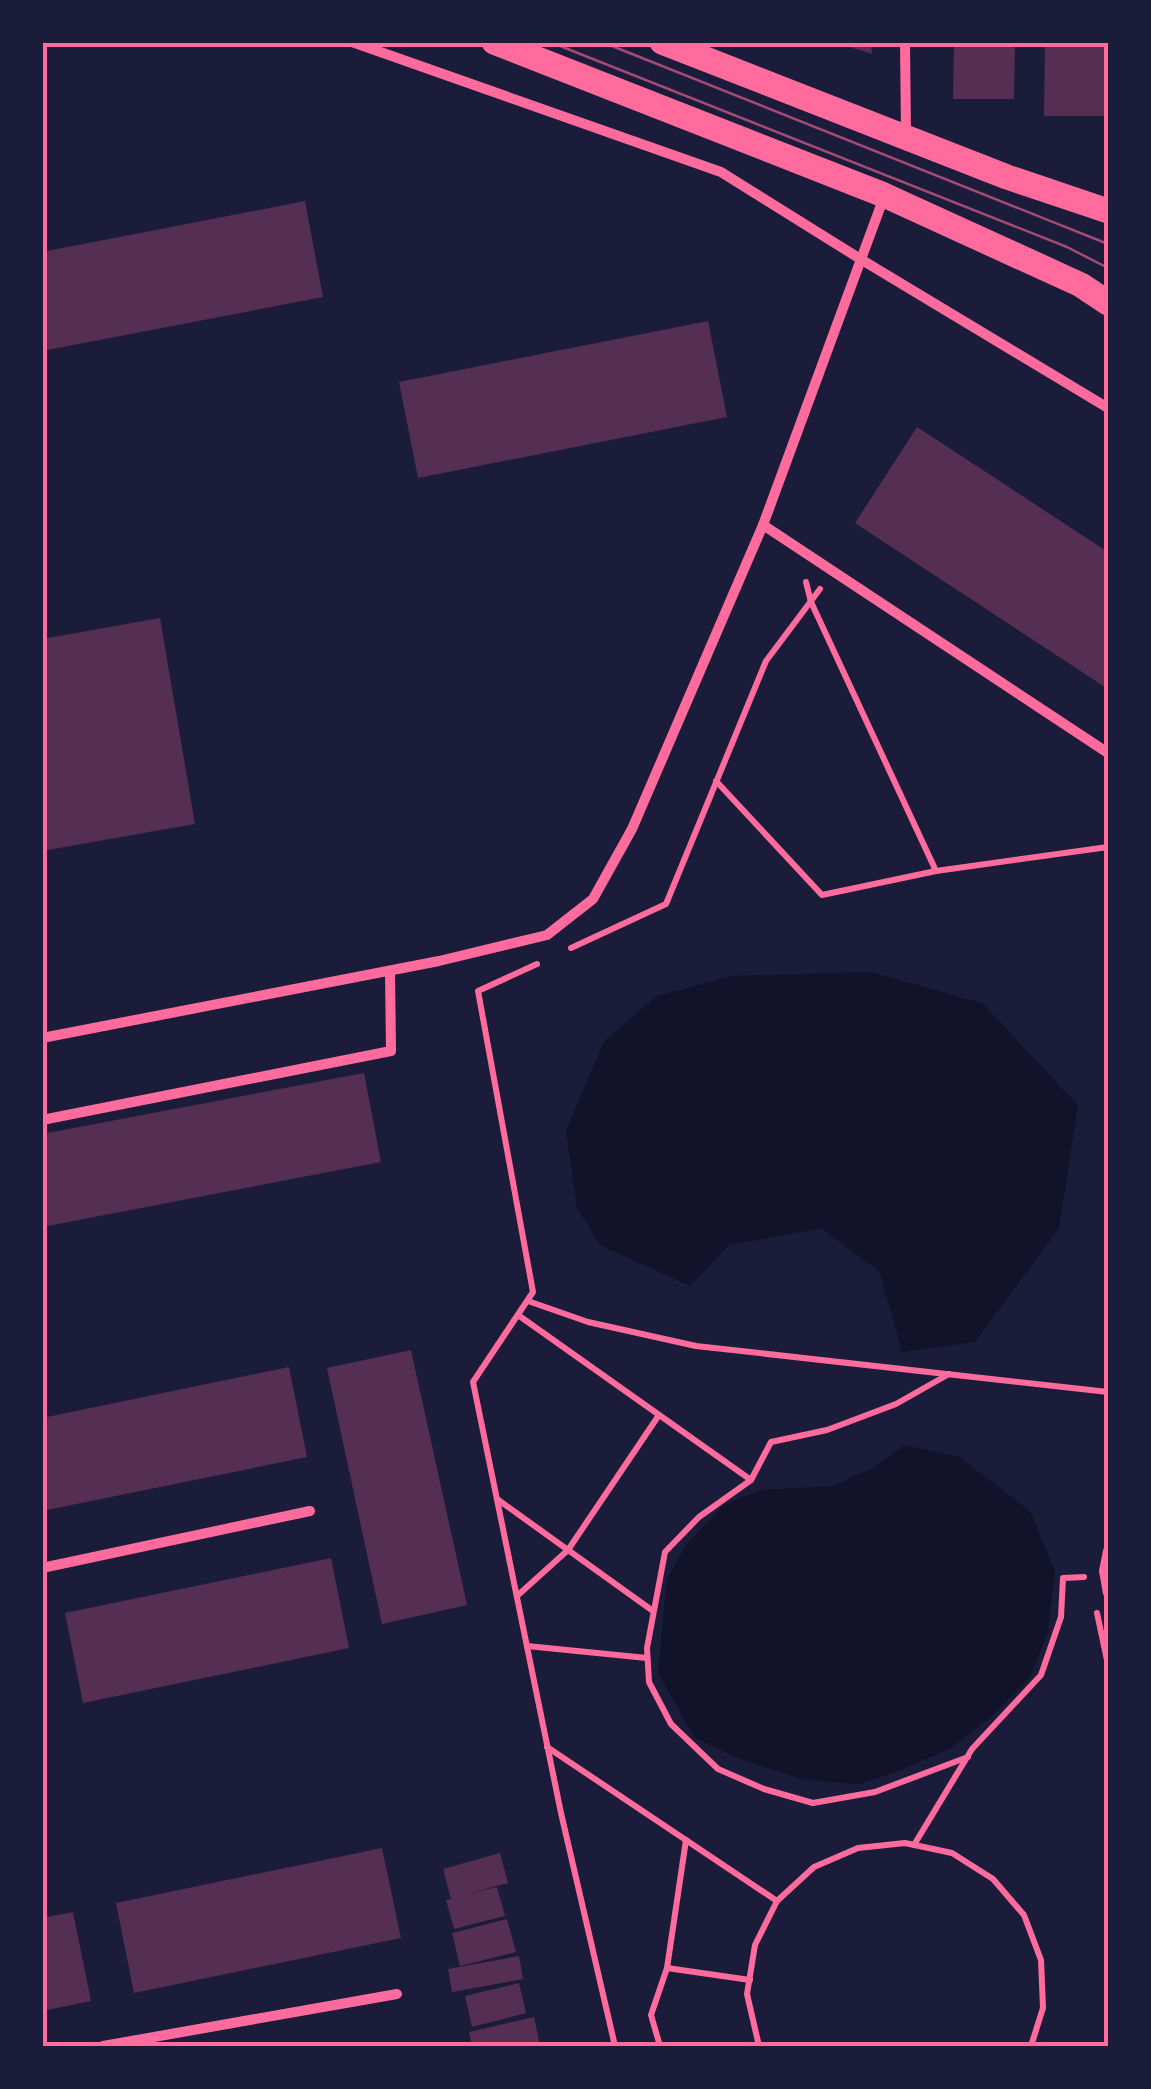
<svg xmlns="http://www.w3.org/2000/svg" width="1151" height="2089" font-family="Lora,serif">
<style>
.water{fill:#12122b}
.building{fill:#542f53}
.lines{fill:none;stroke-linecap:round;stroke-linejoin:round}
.path{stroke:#ff6b9d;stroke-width:6}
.minor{stroke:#ff6b9d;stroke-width:10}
.primary{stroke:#ff6b9d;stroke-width:25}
.tram{stroke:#a44b75;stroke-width:2.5}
.neatline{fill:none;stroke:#ff6b9d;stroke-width:4}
</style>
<rect width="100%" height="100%" fill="#1b1b3a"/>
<g class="water">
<polygon points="870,972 982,1003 1078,1105 1059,1228 975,1342 902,1352 880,1272 821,1228 729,1245 690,1286 600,1245 577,1208 566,1130 604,1042 656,996 733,976"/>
<polygon points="904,1445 959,1457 1030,1511 1055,1571 1048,1632 1030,1677 993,1715 951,1748 901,1770 860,1784 805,1780 742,1760 695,1738 658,1673 667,1578 687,1544 725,1504 762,1490 833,1486 874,1467"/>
</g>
<g class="building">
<polygon points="871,42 872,54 837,43 838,42"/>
<polygon points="954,42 1015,42 1014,99 953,99"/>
<polygon points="1045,42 1108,42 1108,116 1044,116"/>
<polygon points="305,201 323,297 42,351 42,252"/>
<polygon points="708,321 727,417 418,478 399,382"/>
<polygon points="917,427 1108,552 1108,689 855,523"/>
<polygon points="160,618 195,824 42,851 42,639"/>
<polygon points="364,1073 381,1162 42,1227 42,1134"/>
<polygon points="411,1350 467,1605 382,1624 327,1368"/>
<polygon points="289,1367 307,1457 42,1511 42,1418"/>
<polygon points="331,1558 349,1648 83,1703 65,1613"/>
<polygon points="382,1848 401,1938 134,1993 116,1903"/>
<polygon points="500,1853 508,1883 470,1893 497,1887 505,1916 454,1929 446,1900 451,1899 443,1869"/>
<polygon points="73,1912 91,2001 42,2011 42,1918"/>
<polygon points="507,1919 516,1952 460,1966 452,1933"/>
<polygon points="519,1956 523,1979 452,1992 448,1969"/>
<polygon points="519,1983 526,2013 472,2027 465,1996"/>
<polygon points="534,2017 540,2046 472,2046 469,2032"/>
</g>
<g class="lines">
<g class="path">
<polyline points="806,582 811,602 936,871 1108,847"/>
<polyline points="716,781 822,895 936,871"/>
<polyline points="571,948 666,904 766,661 820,589"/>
<polyline points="537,964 478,991 533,1292 473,1382 561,1813 615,2046"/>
<polyline points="528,1301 588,1322 696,1346 1108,1392"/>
<polyline points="518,1315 751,1480"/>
<polyline points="949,1374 896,1404 827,1430 771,1442 751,1480 699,1517 665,1552 647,1648 649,1682 671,1724 718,1769 764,1789 813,1803 875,1792 968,1757"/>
<polyline points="497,1499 653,1611"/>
<polyline points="517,1596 568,1550 659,1415"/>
<polyline points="1097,1613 1108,1665"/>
<polyline points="527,1646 647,1658"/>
<polyline points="547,1747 777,1901"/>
<polyline points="686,1840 667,1968 750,1980"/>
<polyline points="914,1845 972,1749 1041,1675 1061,1617 1063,1578 1084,1577"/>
<polyline points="660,2046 651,2015 667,1968"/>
<polyline points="759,2046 747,1994 755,1945 777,1901 814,1867 858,1848 905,1843 952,1853 993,1879 1024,1915 1041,1960 1043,2008 1031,2046"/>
</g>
<g class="minor">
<polyline points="352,42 721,172 862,260 1108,408"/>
<polyline points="905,42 906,136"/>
<polyline points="763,525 1108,753"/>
<polyline points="42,1038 439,961 547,935 593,899 632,829 763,525 884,197"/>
<polyline points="42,1120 391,1051 390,971"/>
<polyline points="1108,1551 1104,1571 1108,1593"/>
<polyline points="42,1568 310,1511"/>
<polyline points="103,2046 397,1994"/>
</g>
<g class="primary">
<polyline points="494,42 884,195 1081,285 1108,303"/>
<polyline points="662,42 1007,177 1108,211"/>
</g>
<g class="tram">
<polyline points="550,42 1067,247 1108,268"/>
<polyline points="602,42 1108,244"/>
</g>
</g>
<rect width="1151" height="2089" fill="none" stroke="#1b1b3a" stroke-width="90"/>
<rect x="45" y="45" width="1061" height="1999" class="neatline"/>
</svg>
